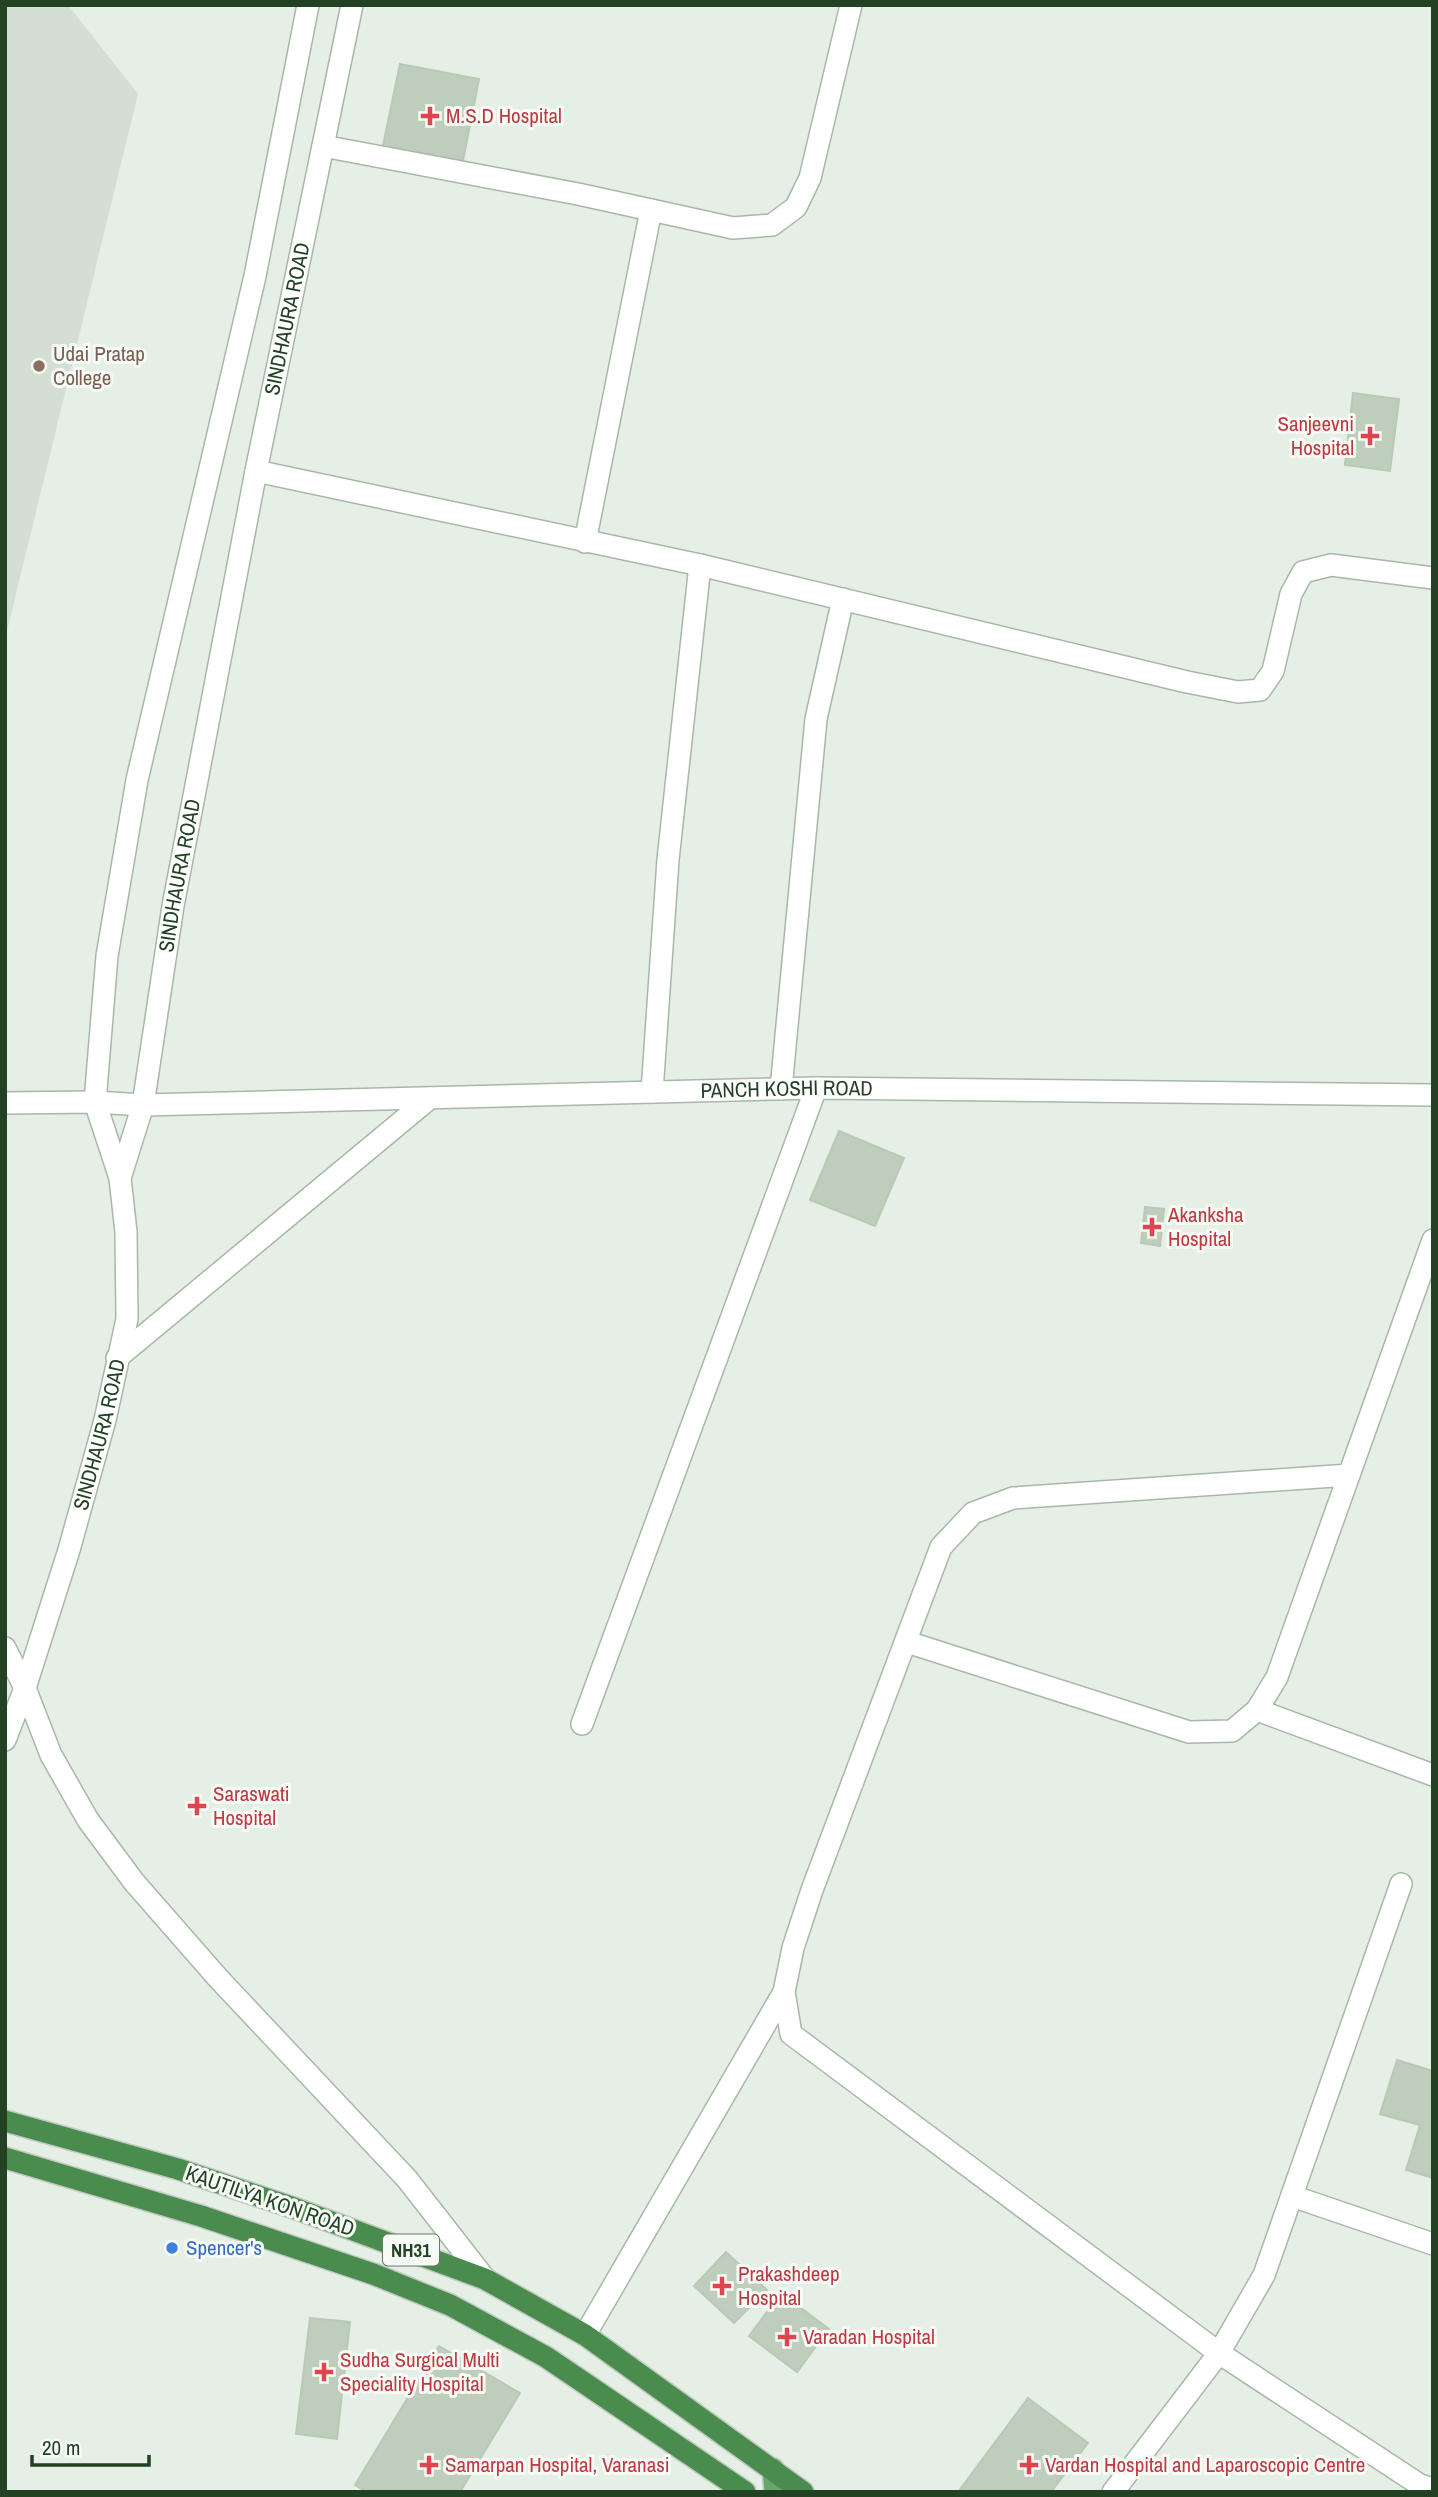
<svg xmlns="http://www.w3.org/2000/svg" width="1438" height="2497" font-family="'Archivo Narrow',sans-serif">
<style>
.built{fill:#d4dfd3}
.building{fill:#bfcdbd;stroke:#b8c9b6;stroke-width:2}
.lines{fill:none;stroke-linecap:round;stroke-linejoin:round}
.minor-casing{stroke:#a7b8a7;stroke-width:24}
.tertiary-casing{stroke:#a7b8a7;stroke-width:24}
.primary-casing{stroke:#c1cac1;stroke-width:24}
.trunk-casing{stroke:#c1cac1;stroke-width:24}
.minor{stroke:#fff;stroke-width:21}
.tertiary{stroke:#fff;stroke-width:21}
.primary{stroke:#67a76a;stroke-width:21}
.trunk{stroke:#4a8c4e;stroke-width:21}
.health-dot{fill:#e0444e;stroke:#f7fbf6;stroke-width:2.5}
.education-dot{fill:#8d6e63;stroke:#f7fbf6;stroke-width:2.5}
.shop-dot{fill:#3f7fe0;stroke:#f7fbf6;stroke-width:2.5}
.labels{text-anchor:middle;stroke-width:6;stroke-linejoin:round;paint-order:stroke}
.shield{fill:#f7fbf6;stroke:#627a62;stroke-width:2}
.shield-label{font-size:19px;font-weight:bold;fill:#224223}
.health-label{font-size:21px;fill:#be3a42;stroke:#f7fbf6;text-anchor:start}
.street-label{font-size:21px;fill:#224223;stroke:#f7fbf6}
.education-label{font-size:21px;fill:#785e54;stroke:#f7fbf6;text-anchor:start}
.shop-label{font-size:21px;fill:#366cbe;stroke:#f7fbf6;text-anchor:start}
</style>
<rect width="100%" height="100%" fill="#e6efe5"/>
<polygon class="built" points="5,5 68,5 138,94 5,639"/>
<g class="building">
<polygon points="400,64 479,79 461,171 381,155"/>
<polygon points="1353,393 1399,399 1390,471 1345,465"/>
<polygon points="839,1131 904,1158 875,1226 810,1200"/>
<polygon points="1145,1207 1164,1209 1160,1246 1141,1243"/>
<polygon points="1397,2060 1433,2071 1433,2178 1406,2170 1420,2125 1380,2114"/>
<polygon points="726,2252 767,2290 734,2323 694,2286"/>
<polygon points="781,2293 829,2329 797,2372 749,2336"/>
<polygon points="310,2318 350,2322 337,2439 296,2434"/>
<polygon points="439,2346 520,2393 460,2492 367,2492 355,2485"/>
<polygon points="1028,2398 1088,2443 1051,2492 958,2492"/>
</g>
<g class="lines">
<g class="minor-casing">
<g id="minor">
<polyline points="323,146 578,194 733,228 772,225 796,207 810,178 851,5"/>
<polyline points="256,471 700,565 1187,682 1238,692 1260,690 1273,671 1291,594 1303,572 1331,565 1433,578"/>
<polyline points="585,542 651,210"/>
<polyline points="781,1089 816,719 843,599"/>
<polyline points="652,1092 668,860 700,565"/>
<polyline points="1433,1240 1349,1475 1013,1498 973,1513 941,1547 812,1890 793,1948 784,1992 791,2034 1219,2353 1420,2485 1433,2489"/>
<polyline points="117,1358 430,1098"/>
<polyline points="907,1642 1189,1732 1232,1731 1257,1710 1277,1677 1349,1475"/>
<polyline points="5,1648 25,1688 51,1755 88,1820 134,1882 218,1978 407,2179 485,2279"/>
<polyline points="1257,1710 1433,1775"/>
<polyline points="582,1724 816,1088"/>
<polyline points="1292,2196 1433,2244"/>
<polyline points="585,2335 784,1992"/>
<polyline points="1113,2492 1219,2353 1264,2275 1401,1884"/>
</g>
</g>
<g class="tertiary-casing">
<g id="tertiary">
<path id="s1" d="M5,1103L95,1102L143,1105L816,1088L1433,1095"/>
<polyline points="120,1178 95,1102 107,956 137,780 255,276 308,5"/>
<path id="s2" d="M5,1740L25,1688L69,1550L105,1420L127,1319L126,1232L120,1178L143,1105L173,906L256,471L352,5"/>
</g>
</g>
<g class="primary-casing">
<polyline id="primary" points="773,2469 775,2492"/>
</g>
<g class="trunk-casing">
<g id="trunk">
<polyline points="5,2121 178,2169 294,2208 485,2279 585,2335 803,2492"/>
<polyline points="5,2158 201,2216 373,2274 450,2305 546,2357 745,2492"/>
</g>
</g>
<use href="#minor" class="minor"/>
<use href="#tertiary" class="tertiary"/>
<use href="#primary" class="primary"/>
<use href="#trunk" class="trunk"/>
</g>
<g class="health-dot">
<path d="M426.5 105.5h7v7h7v7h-7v7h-7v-7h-7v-7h7z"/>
<path d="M1366.5 425.5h7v7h7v7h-7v7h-7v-7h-7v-7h7z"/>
<path d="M1148.5 1216.5h7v7h7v7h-7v7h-7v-7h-7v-7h7z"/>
<path d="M193.5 1795.5h7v7h7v7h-7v7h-7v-7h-7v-7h7z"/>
<path d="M718.5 2275.5h7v7h7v7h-7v7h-7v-7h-7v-7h7z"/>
<path d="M783.5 2326.5h7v7h7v7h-7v7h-7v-7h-7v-7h7z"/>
<path d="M320.5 2361.5h7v7h7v7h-7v7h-7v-7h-7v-7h7z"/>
<path d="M425.5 2454.5h7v7h7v7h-7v7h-7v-7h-7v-7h7z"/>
<path d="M1025.5 2454.5h7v7h7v7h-7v7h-7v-7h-7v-7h7z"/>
</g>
<circle class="education-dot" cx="39" cy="366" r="7"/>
<circle class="shop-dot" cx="172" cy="2248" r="7"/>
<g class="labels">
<rect class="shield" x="383" y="2234.5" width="56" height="31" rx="5"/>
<g class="shield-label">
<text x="411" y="2257">NH31</text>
</g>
<g class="health-label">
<text x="446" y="123">M.S.D Hospital</text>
<text x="1354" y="431" text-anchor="end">Sanjeevni<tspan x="1354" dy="24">Hospital</tspan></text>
<text x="1168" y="1222">Akanksha<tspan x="1168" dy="24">Hospital</tspan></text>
<text x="213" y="1801">Saraswati<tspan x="213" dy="24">Hospital</tspan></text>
<text x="738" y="2281">Prakashdeep<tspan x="738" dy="24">Hospital</tspan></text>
<text x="803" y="2344">Varadan Hospital</text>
<text x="340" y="2367">Sudha Surgical Multi<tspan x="340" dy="24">Speciality Hospital</tspan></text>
<text x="445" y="2472">Samarpan Hospital, Varanasi</text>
<text x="1045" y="2472">Vardan Hospital and Laparoscopic Centre</text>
</g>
<g class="street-label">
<text dy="7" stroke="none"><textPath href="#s2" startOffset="1456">SINDHAURA ROAD</textPath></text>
<text dy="7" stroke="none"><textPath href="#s2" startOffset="889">SINDHAURA ROAD</textPath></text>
<text dy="7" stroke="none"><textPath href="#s1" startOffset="782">PANCH KOSHI ROAD</textPath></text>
<text dy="7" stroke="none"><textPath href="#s2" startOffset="320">SINDHAURA ROAD</textPath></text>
<text transform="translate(270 2201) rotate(19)" y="7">KAUTILYA KON ROAD</text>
</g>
<g class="education-label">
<text x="53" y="361">Udai Pratap<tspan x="53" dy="24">College</tspan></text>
</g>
<g class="shop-label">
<text x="186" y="2255">Spencer's</text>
</g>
</g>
<rect width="1438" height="2497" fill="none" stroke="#224223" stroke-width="14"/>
<path d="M32 2455v10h117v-10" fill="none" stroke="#224223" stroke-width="3.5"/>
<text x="42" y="2455" font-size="21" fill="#224223" stroke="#f7fbf6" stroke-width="5" paint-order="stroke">20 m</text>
</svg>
